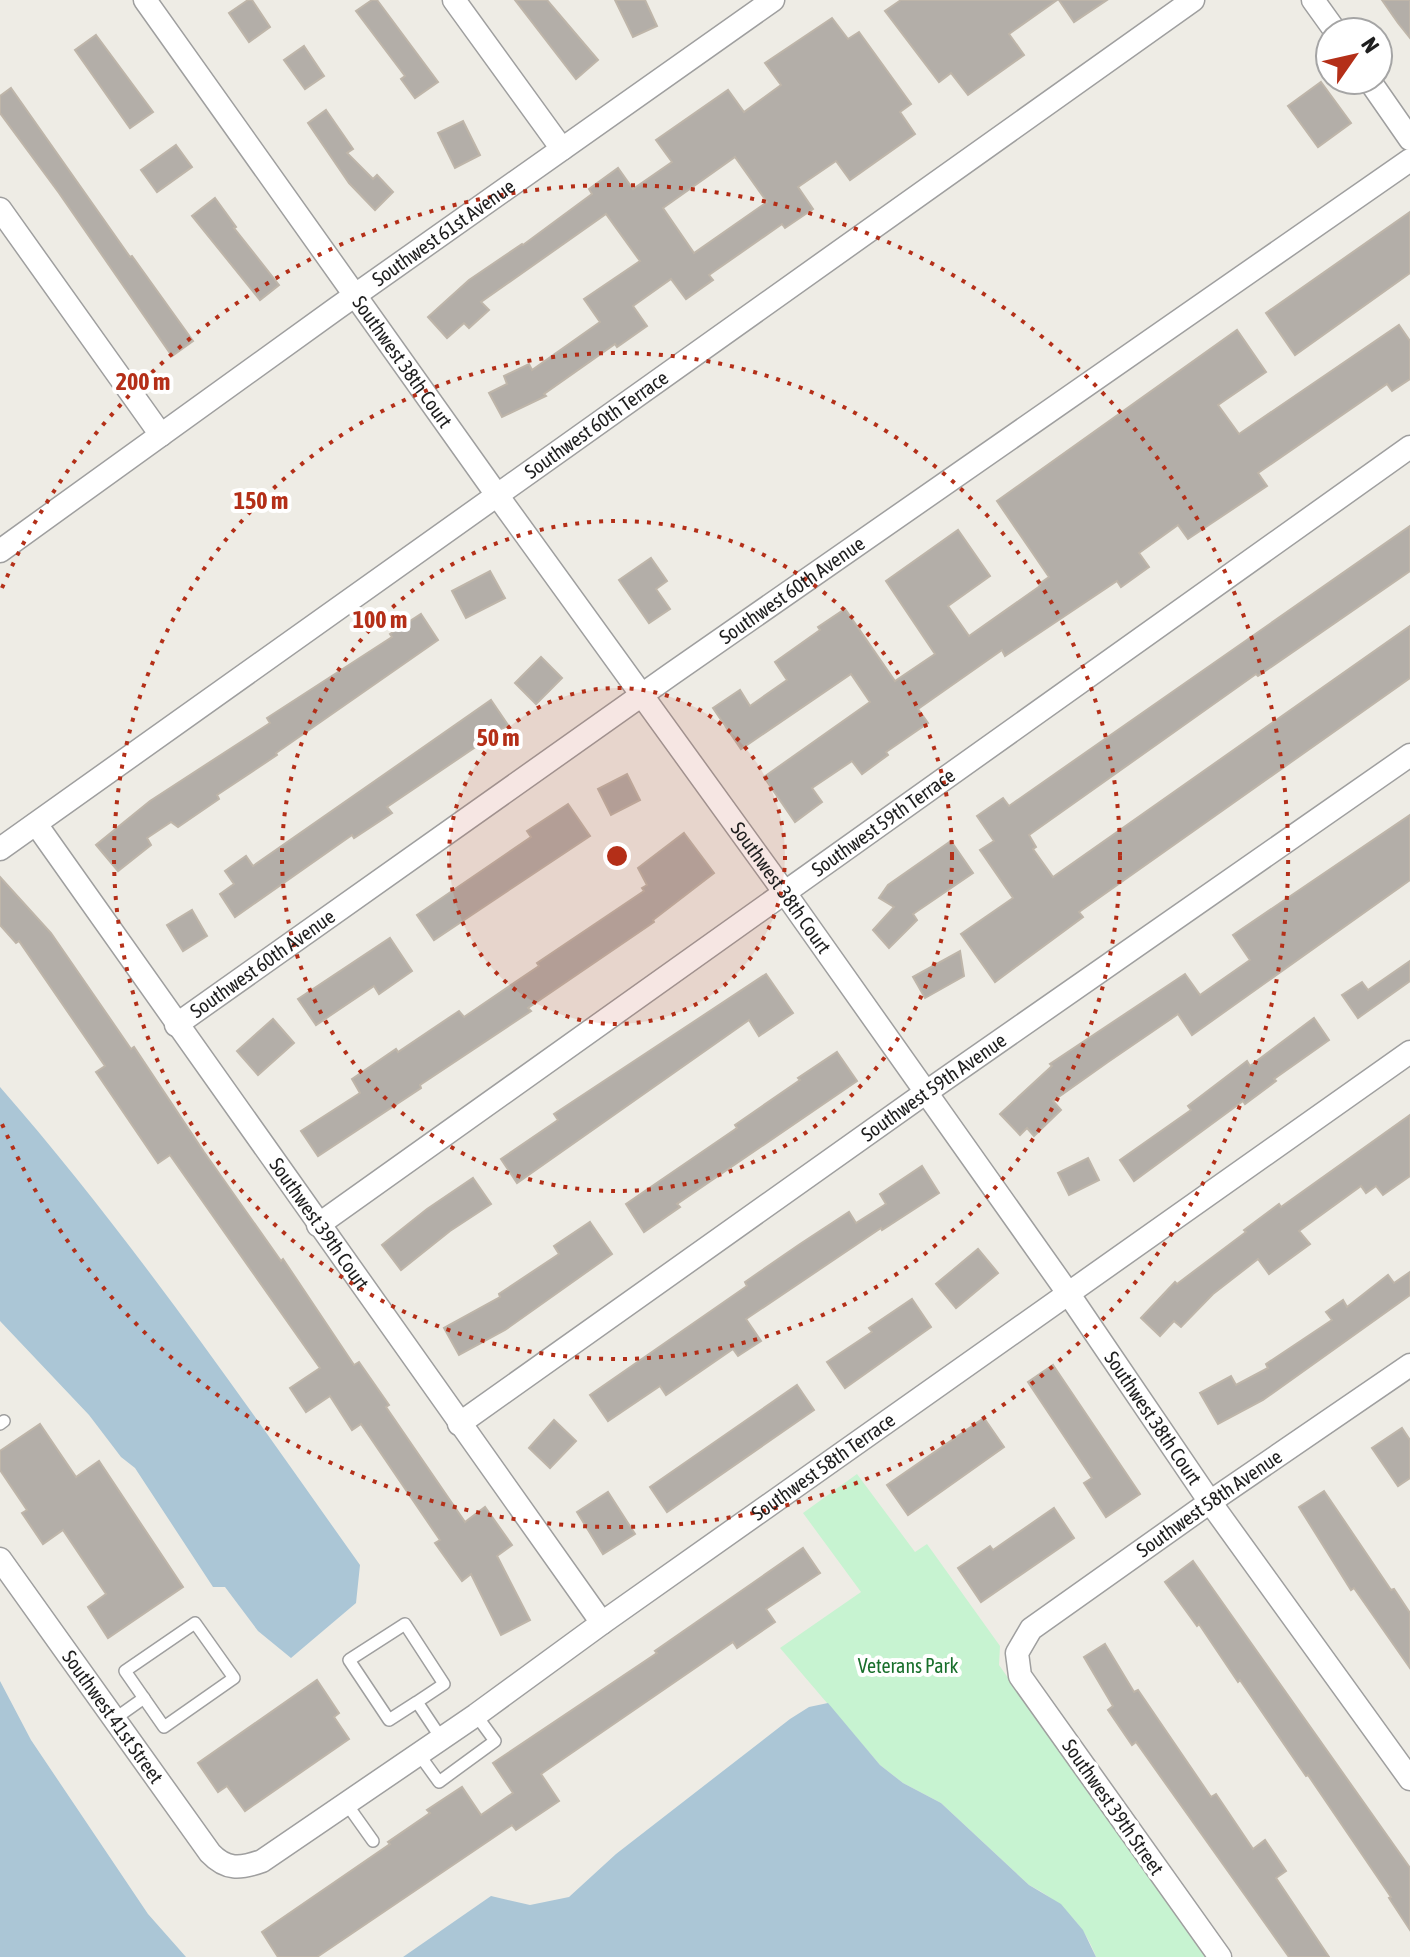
<svg xmlns="http://www.w3.org/2000/svg" width="1410" height="1957" font-family="'Asap Condensed',sans-serif">
<style>
.park{fill:#c7f3d1}
.water{fill:#abc6d6}
.building{fill:#b3aea8;stroke:#beb5a9;stroke-width:2;fill-rule:evenodd}
.lines{fill:none;stroke-linecap:round;stroke-linejoin:round}
.service-casing{stroke:#9f9f9f;stroke-width:14}
.minor-casing{stroke:#9f9f9f;stroke-width:25}
.service{stroke:#fff;stroke-width:11}
.minor{stroke:#fff;stroke-width:22}
.ring{fill:none;stroke:#b42f18;stroke-width:4;stroke-dasharray:4 8}
.labels{text-anchor:middle;stroke-width:8;stroke-linejoin:round;paint-order:stroke}
.street-label{font-size:20px;fill:#1e1e1e;stroke:#fff}
.park-label{font-size:20px;fill:#196f2c;stroke:#fff}
.centre{fill:#b42f18;stroke:#fff;stroke-width:4}
.ring-label{font-size:24px;text-anchor:middle;font-weight:bold;fill:#b42f18;stroke:#fff;stroke-width:8;stroke-linejoin:round;paint-order:stroke}
</style>
<rect width="100%" height="100%" fill="#eeece5"/>
<path class="park" d="M857,1474L915,1552L927,1544L1000,1646L999,1665L1205,1957H1096C1085,1925 1059,1900 1029,1885L941,1803L903,1783L880,1765L780,1648L861,1592L803,1513Z"/>
<g class="water">
<path d="M0,1087C131,1237 245,1403 360,1565L356,1603L291,1658L258,1631L225,1587H213L135,1468L121,1457L89,1415L0,1321Z"/>
<polygon points="0,1681 31,1740 148,1914 186,1957 0,1957"/>
<polygon points="828,1703 880,1765 903,1783 941,1803 1029,1885 1061,1904 1083,1930 1096,1957 403,1957 491,1896 530,1905 569,1897 616,1854 790,1719 809,1707"/>
</g>
<g class="building">
<polygon points="248,0 252,0 270,27 249,42 229,13"/>
<polygon points="372,0 377,0 438,82 415,98 401,79 405,76 356,11"/>
<polygon points="515,0 547,0 598,60 576,79"/>
<polygon points="615,0 645,0 657,26 633,37"/>
<polygon points="901,0 1057,0 1009,34 1024,55 968,95 951,73 939,82 885,11"/>
<polygon points="1059,0 1107,0 1074,22"/>
<polygon points="1382,0 1410,0 1410,38 1398,23"/>
<path d="M832,18L848,39L859,32L893,79L911,104L900,112L915,134L850,180L836,161L798,187L813,209L785,228L782,224L709,275L713,280L686,299L671,279L633,306L647,326L617,347L615,344L544,394L546,396L502,417L489,393L507,384L504,376L529,364L532,370L600,322L584,299L640,261L606,214L481,302L489,310L469,328L464,323L447,338L428,317L469,280L522,244L523,245L592,194L589,189L618,168L633,189L672,162L656,140L728,90L744,112L781,85L765,63ZM735,157L767,202L694,253L663,208Z"/>
<polygon points="96,35 153,112 130,128 75,50"/>
<polygon points="304,46 324,76 305,89 284,60"/>
<polygon points="1321,82 1351,123 1318,147 1288,106"/>
<polygon points="11,88 130,257 132,256 193,341 172,356 59,193 0,113 0,96"/>
<polygon points="326,110 353,149 347,153 373,179 377,175 393,192 375,210 349,183 308,123"/>
<polygon points="463,121 480,155 455,168 438,133"/>
<polygon points="176,145 192,167 157,192 141,170"/>
<polygon points="215,198 236,227 234,228 279,285 260,300 192,216"/>
<polygon points="1410,212 1410,273 1295,355 1266,313"/>
<polygon points="1399,325 1410,341 1410,379 1392,391 1387,384 1258,473 1267,486 1188,539 1178,525 1139,553 1149,567 1121,587 1117,581 1005,656 1002,650 918,709 928,723 886,752 888,755 862,774 852,761 812,788 822,802 795,822 764,777 870,702 851,674 741,749 713,708 740,690 750,706 787,680 775,662 820,630 818,627 845,609 895,681 935,654 886,581 958,530 990,576 948,606 969,636 1040,586 1039,584 1049,577 997,501 1237,330 1266,372 1218,405 1239,434"/>
<polygon points="1410,526 1410,571 1258,676 1256,674 1029,835 1036,847 1033,849 1053,877 1410,626 1410,678 1079,912 1083,917 995,982 961,934 1013,898 980,850 994,841 977,816 1003,798 1009,806"/>
<polygon points="651,558 667,581 656,589 670,609 649,623 619,580"/>
<polygon points="490,571 505,598 466,618 452,591"/>
<polygon points="421,614 438,640 276,753 277,755 217,795 219,799 178,827 171,822 147,838 151,845 118,871 96,845 150,801 270,723 267,718 392,637 390,634"/>
<polygon points="541,657 562,678 536,704 515,683"/>
<polygon points="491,700 508,725 387,807 392,813 354,838 352,835 235,917 220,894 234,884 225,871 246,856 253,866"/>
<polygon points="627,774 640,800 611,815 598,789"/>
<polygon points="568,804 590,836 434,940 417,915 531,837 527,831"/>
<polygon points="1410,815 1410,880 1192,1035 1178,1014 1108,1062 1053,1101 1061,1110 1034,1136 1027,1128 1020,1135 1000,1114 1052,1066 1050,1064 1185,974 1200,995 1250,960 1233,935"/>
<polygon points="684,833 714,873 653,920 654,922 528,1008 531,1011 420,1085 421,1088 318,1156 301,1131 360,1093 352,1079 396,1049 398,1052 459,1011 464,1017 539,966 537,963 644,891 642,888 647,885 638,868"/>
<polygon points="951,841 973,873 913,914 917,920 889,948 873,930 894,907 879,898 888,885"/>
<polygon points="0,877 51,933 131,1049 134,1047 204,1152 281,1261 283,1259 354,1365 359,1362 389,1405 386,1407 465,1522 485,1507 512,1545 497,1556 530,1620 501,1635 471,1574 462,1581 435,1543 440,1540 361,1424 352,1430 330,1396 306,1412 290,1388 320,1368 170,1155 158,1163 96,1072 105,1066 19,941 16,943 0,925"/>
<polygon points="192,910 207,936 183,951 167,925"/>
<polygon points="390,938 412,971 379,994 374,986 316,1025 298,999"/>
<polygon points="960,951 964,976 925,998 913,977"/>
<polygon points="1410,961 1410,981 1358,1018 1342,995 1362,982 1368,990"/>
<polygon points="766,974 793,1013 759,1036 749,1020 517,1183 501,1159 558,1120 554,1114"/>
<polygon points="1314,1018 1329,1040 1274,1079 1276,1081 1245,1104 1243,1101 1134,1181 1120,1160 1191,1110 1188,1106 1247,1061 1250,1066"/>
<polygon points="273,1019 294,1043 258,1075 237,1051"/>
<polygon points="837,1052 857,1081 677,1204 680,1207 644,1232 626,1204 737,1128 735,1125 800,1080 798,1078"/>
<polygon points="1410,1115 1410,1176 1383,1195 1376,1186 1366,1193 1361,1186 1299,1231 1310,1244 1269,1274 1258,1259 1213,1294 1181,1327 1174,1321 1160,1336 1141,1318 1175,1282 1177,1284 1246,1232 1244,1230 1279,1204 1281,1207"/>
<polygon points="1088,1158 1099,1180 1069,1195 1058,1173"/>
<polygon points="922,1166 939,1193 882,1230 881,1228 746,1319 761,1341 738,1356 733,1349 666,1395 660,1386 608,1421 590,1395 747,1286 745,1282 800,1244 849,1212 856,1223 886,1204 880,1194"/>
<polygon points="473,1178 491,1204 450,1231 401,1270 382,1245 427,1209"/>
<polygon points="590,1222 612,1254 505,1330 459,1355 444,1328 500,1297 499,1294 559,1254 554,1246"/>
<polygon points="978,1249 998,1273 956,1308 936,1284"/>
<polygon points="1410,1272 1410,1295 1263,1400 1218,1424 1200,1393 1231,1376 1236,1385 1268,1368 1266,1364 1332,1320 1326,1312 1343,1300 1347,1307 1388,1275 1394,1283"/>
<polygon points="912,1299 931,1327 845,1388 827,1362 872,1332 869,1328"/>
<polygon points="1053,1365 1140,1494 1106,1517 1084,1483 1092,1478 1028,1382"/>
<polygon points="797,1385 814,1410 667,1512 650,1487"/>
<polygon points="984,1418 1004,1447 908,1515 887,1485"/>
<polygon points="554,1420 576,1441 550,1468 529,1448"/>
<polygon points="40,1424 76,1477 99,1461 183,1587 108,1638 88,1607 106,1594 63,1530 43,1544 22,1513 27,1510 0,1470 0,1451"/>
<polygon points="1402,1428 1410,1440 1410,1478 1398,1486 1372,1448"/>
<polygon points="1324,1491 1391,1590 1394,1589 1410,1613 1410,1668 1354,1588 1351,1590 1299,1507"/>
<polygon points="608,1492 635,1534 603,1554 577,1512"/>
<polygon points="1054,1508 1074,1538 981,1602 958,1568 990,1546 993,1550"/>
<polygon points="803,1548 820,1573 766,1609 775,1622 737,1648 733,1642 541,1774 559,1801 516,1830 512,1825 317,1957 278,1957 262,1932 390,1844 388,1842 430,1813 427,1810 462,1787 481,1815 513,1793 493,1763 657,1653 655,1651"/>
<polygon points="1193,1561 1410,1868 1410,1930 1389,1898 1391,1897 1308,1775 1306,1776 1240,1680 1238,1682 1199,1624 1197,1626 1165,1582"/>
<polygon points="1105,1644 1134,1692 1138,1690 1211,1797 1216,1794 1253,1849 1265,1840 1286,1871 1276,1878 1329,1957 1289,1957 1136,1742 1132,1745 1108,1710 1113,1706 1084,1657"/>
<polygon points="317,1680 339,1713 334,1717 349,1739 245,1811 227,1786 218,1792 198,1763"/>
</g>
<g class="lines">
<g class="service-casing">
<g id="service">
<polyline points="0,1424 4,1421"/>
<polygon points="195,1623 234,1678 164,1727 125,1671"/>
<polyline points="417,1702 389,1720 349,1660 405,1624 444,1684 417,1702 441,1738"/>
<polyline points="113,1720 144,1698"/>
<polyline points="418,1753 439,1782 495,1741 476,1715"/>
<polyline points="346,1803 373,1841"/>
</g>
</g>
<g class="minor-casing">
<g id="minor">
<path id="s1" d="M145,0L497,495L785,893L1068,1293L1210,1502L1410,1779"/>
<polyline points="454,0 562,149"/>
<polyline points="1313,0 1336,32"/>
<polyline points="1369,80 1410,139"/>
<polyline points="0,209 161,435"/>
<path id="s2" d="M0,551L337,308L773,0"/>
<path id="s3" d="M36,824L602,1623"/>
<path id="s4" d="M0,849L1193,0"/>
<path id="s5" d="M176,1025L670,675L1410,160"/>
<path id="s6" d="M318,1225L1410,447"/>
<path id="s7" d="M459,1424L925,1093L1410,755"/>
<path id="s8" d="M0,1559L210,1853C226,1870 240,1869 262,1861L476,1715L602,1623L1410,1052"/>
<path id="s9" d="M1220,1957L1020,1676L1017,1653L1031,1629L1210,1502L1410,1365"/>
</g>
</g>
<use href="#service" class="service"/>
<use href="#minor" class="minor"/>
</g>
<circle cx="617" cy="856" r="168" fill="#b42f18" fill-opacity=".12"/>
<g class="ring">
<circle cx="617" cy="856" r="168"/>
<circle cx="617" cy="856" r="335"/>
<circle cx="617" cy="856" r="503"/>
<path d="M2 588A671 671 0 1 1 2 1124"/>
</g>
<g class="labels">
<g class="street-label">
<text dy="7" stroke="none"><textPath href="#s2" startOffset="546">Southwest 61st Avenue</textPath></text>
<text dy="7" stroke="none"><textPath href="#s1" startOffset="444">Southwest 38th Court</textPath></text>
<text dy="7" stroke="none"><textPath href="#s4" startOffset="732">Southwest 60th Terrace</textPath></text>
<text dy="7" stroke="none"><textPath href="#s5" startOffset="754">Southwest 60th Avenue</textPath></text>
<text dy="7" stroke="none"><textPath href="#s6" startOffset="694">Southwest 59th Terrace</textPath></text>
<text dy="7" stroke="none"><textPath href="#s1" startOffset="1092">Southwest 38th Court</textPath></text>
<text dy="7" stroke="none"><textPath href="#s5" startOffset="106">Southwest 60th Avenue</textPath></text>
<text dy="7" stroke="none"><textPath href="#s7" startOffset="582">Southwest 59th Avenue</textPath></text>
<text dy="7" stroke="none"><textPath href="#s3" startOffset="490">Southwest 39th Court</textPath></text>
<text dy="7" stroke="none"><textPath href="#s1" startOffset="1740">Southwest 38th Court</textPath></text>
<text dy="7" stroke="none"><textPath href="#s8" startOffset="1104">Southwest 58th Terrace</textPath></text>
<text dy="7" stroke="none"><textPath href="#s9" startOffset="614">Southwest 58th Avenue</textPath></text>
<text dy="7" stroke="none"><textPath href="#s8" startOffset="194">Southwest 41st Street</textPath></text>
<text transform="translate(1113 1807) rotate(55)" y="7">Southwest 39th Street</text>
</g>
<g class="park-label">
<text x="908" y="1673">Veterans Park</text>
</g>
</g>
<circle cx="617" cy="856" r="12" class="centre"/>
<g class="ring-label">
<text x="143" y="390">200 m</text>
<text x="261" y="509">150 m</text>
<text x="380" y="628">100 m</text>
<text x="498" y="746">50 m</text>
</g>
<g transform="translate(1354 56) rotate(56)"><circle r="38" fill="#ffffff" stroke="#a5a5a5" stroke-width="2"/>
<path d="M0-6L14 30L0 20L-14 30Z" fill="#b42f18"/>
<text y="-12" font-size="22" font-weight="bold" text-anchor="middle" fill="#1e1e1e">N</text>
</g>
</svg>
